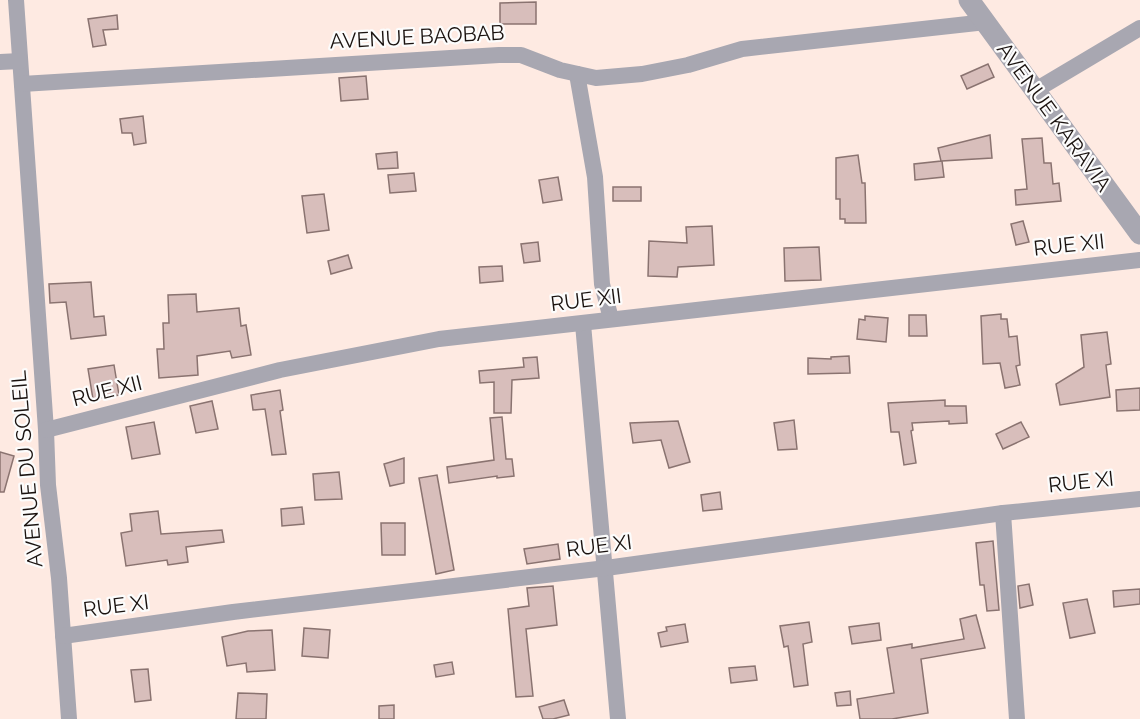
<svg xmlns="http://www.w3.org/2000/svg" width="1140" height="719" font-family="Raleway,sans-serif">
<style>
.building{fill:#d8bebb;stroke:#8a7370;stroke-width:1.5}
.lines{fill:none;stroke-linecap:round;stroke-linejoin:round}
.minor{stroke:#a8a7b1;stroke-width:16}
.tertiary{stroke:#a8a7b1;stroke-width:21}
.labels{text-anchor:middle;stroke-width:4.5;stroke-linejoin:round;paint-order:stroke}
.street-label{font-size:21px;fill:#1a120f;stroke:#fcfcfc}
</style>
<rect width="100%" height="100%" fill="#feeae2"/>
<g class="building">
<polygon points="536,2 536,24 500,24 500,3"/>
<polygon points="117,15 118,29 103,30 106,45 93,47 88,19"/>
<polygon points="988,64 994,77 967,89 961,76"/>
<polygon points="366,76 368,99 341,101 339,78"/>
<polygon points="143,116 146,143 134,145 132,133 122,133 120,119"/>
<polygon points="990,135 992,158 942,161 944,177 915,180 914,164 941,161 938,148"/>
<polygon points="1042,138 1044,163 1051,163 1053,184 1059,183 1061,201 1016,205 1015,190 1027,189 1022,139"/>
<polygon points="397,152 398,168 378,169 376,154"/>
<polygon points="858,155 862,183 865,183 866,223 845,223 845,219 840,219 840,199 836,199 836,158"/>
<polygon points="414,173 416,191 390,193 388,175"/>
<polygon points="558,177 562,200 543,203 539,180"/>
<rect x="613" y="187" width="28" height="14"/>
<polygon points="324,194 329,230 307,233 302,196"/>
<polygon points="1023,221 1029,242 1016,245 1011,224"/>
<polygon points="712,226 714,265 678,267 677,277 648,276 649,241 687,243 686,227"/>
<polygon points="538,242 540,261 524,263 521,244"/>
<polygon points="819,247 821,280 785,281 784,248"/>
<polygon points="348,255 352,268 331,274 328,261"/>
<polygon points="502,266 503,281 480,283 479,267"/>
<polygon points="91,282 94,317 104,316 106,335 71,339 66,302 50,303 49,284"/>
<polygon points="196,294 197,312 239,308 241,326 246,325 251,355 232,358 230,351 197,356 198,375 159,378 157,349 164,349 163,323 169,323 168,295"/>
<polygon points="1001,314 1001,319 1007,319 1009,337 1017,336 1020,365 1016,366 1020,385 1005,388 1000,363 983,364 981,316"/>
<polygon points="909,315 926,315 927,336 909,336"/>
<polygon points="865,316 888,318 886,342 857,339 859,319 865,320"/>
<polygon points="1107,332 1111,364 1106,365 1110,397 1060,405 1056,384 1084,367 1081,335"/>
<polygon points="849,356 850,373 808,374 808,358 831,359 831,357"/>
<polygon points="537,357 539,378 512,380 511,413 494,413 494,382 480,383 479,371 524,367 523,358"/>
<polygon points="114,365 119,395 93,399 88,369"/>
<polygon points="1140,388 1140,410 1117,411 1116,390"/>
<polygon points="280,390 283,410 280,411 286,454 272,455 265,409 253,410 251,395"/>
<polygon points="945,400 945,406 966,406 967,423 949,424 949,421 912,423 913,430 911,431 916,463 904,465 899,432 891,432 888,403"/>
<polygon points="212,401 218,429 196,433 190,406"/>
<polygon points="502,417 506,459 512,459 514,476 497,478 497,476 449,483 447,467 494,460 490,418"/>
<polygon points="794,420 797,449 778,450 774,423"/>
<polygon points="678,421 690,462 669,468 661,440 633,443 630,423"/>
<polygon points="154,422 160,454 132,459 126,427"/>
<polygon points="1021,422 1029,437 1003,449 996,434"/>
<polygon points="0,452 14,456 4,492 0,492"/>
<polygon points="404,458 404,483 390,486 384,464"/>
<polygon points="339,472 342,499 315,500 313,474"/>
<polygon points="437,475 454,570 436,574 419,478"/>
<polygon points="720,492 722,509 703,511 701,495"/>
<polygon points="302,507 304,524 282,526 281,509"/>
<polygon points="158,511 161,534 222,530 224,542 186,547 188,562 168,565 167,560 126,566 121,533 132,531 130,514"/>
<polygon points="381,523 405,523 405,555 382,555"/>
<polygon points="993,541 999,610 987,611 984,585 980,585 976,543"/>
<polygon points="558,544 560,559 527,564 524,549"/>
<polygon points="1029,584 1033,605 1020,608 1018,586"/>
<polygon points="553,586 557,625 526,629 533,696 516,697 508,609 529,606 527,588"/>
<polygon points="1140,589 1140,604 1114,607 1113,591"/>
<polygon points="1087,599 1095,633 1070,638 1063,603"/>
<polygon points="976,615 985,648 921,659 928,713 892,719 860,719 857,699 894,693 887,648 912,644 912,648 964,639 960,619"/>
<polygon points="809,622 812,642 803,644 808,685 794,687 788,646 784,647 780,626"/>
<polygon points="879,623 881,640 852,644 849,627"/>
<polygon points="685,624 688,642 661,647 658,633 667,631 666,627"/>
<polygon points="304,628 330,630 328,658 302,656"/>
<polygon points="272,630 275,670 247,672 246,663 227,666 222,637 248,631"/>
<polygon points="452,662 454,674 436,677 434,665"/>
<polygon points="755,666 757,680 731,683 729,668"/>
<polygon points="148,669 151,700 135,702 131,670"/>
<polygon points="850,691 851,705 837,706 835,693"/>
<polygon points="238,693 267,694 266,719 236,719"/>
<polygon points="564,700 569,715 553,719 543,719 539,707"/>
<polygon points="394,705 394,719 379,719 379,706"/>
</g>
<g class="lines">
<g class="minor">
<polyline points="16,0 46,430 48,485 59,578 69,719"/>
<polyline points="0,62 20,61"/>
<polyline points="577,74 595,177 602,284 611,319"/>
<polyline points="22,84 499,55 521,55 560,70 596,78 642,74 688,65 742,49 986,22"/>
<polyline points="1034,91 1140,28"/>
<polyline points="583,324 618,719"/>
<polyline points="46,430 280,370 439,339 1140,260"/>
<polyline points="1003,513 1017,719"/>
<polyline points="63,636 233,612 606,568 1003,513 1140,499"/>
</g>
<polyline class="tertiary" points="969,0 1140,234"/>
</g>
<g class="labels">
<g class="street-label">
<text transform="translate(417 37) rotate(-3)" y="7">AVENUE BAOBAB</text>
<text transform="translate(1054 117) rotate(54)" y="7">AVENUE KARAVIA</text>
<text transform="translate(1069 245) rotate(-6)" y="7">RUE XII</text>
<text transform="translate(586 300) rotate(-7)" y="7">RUE XII</text>
<text transform="translate(107 391) rotate(-14)" y="7">RUE XII</text>
<text transform="translate(27 469) rotate(-95)" y="7">AVENUE DU SOLEIL</text>
<text transform="translate(1081 482) rotate(-6)" y="7">RUE XI</text>
<text transform="translate(599 546) rotate(-7)" y="7">RUE XI</text>
<text transform="translate(116 606) rotate(-7)" y="7">RUE XI</text>
</g>
</g>
</svg>
